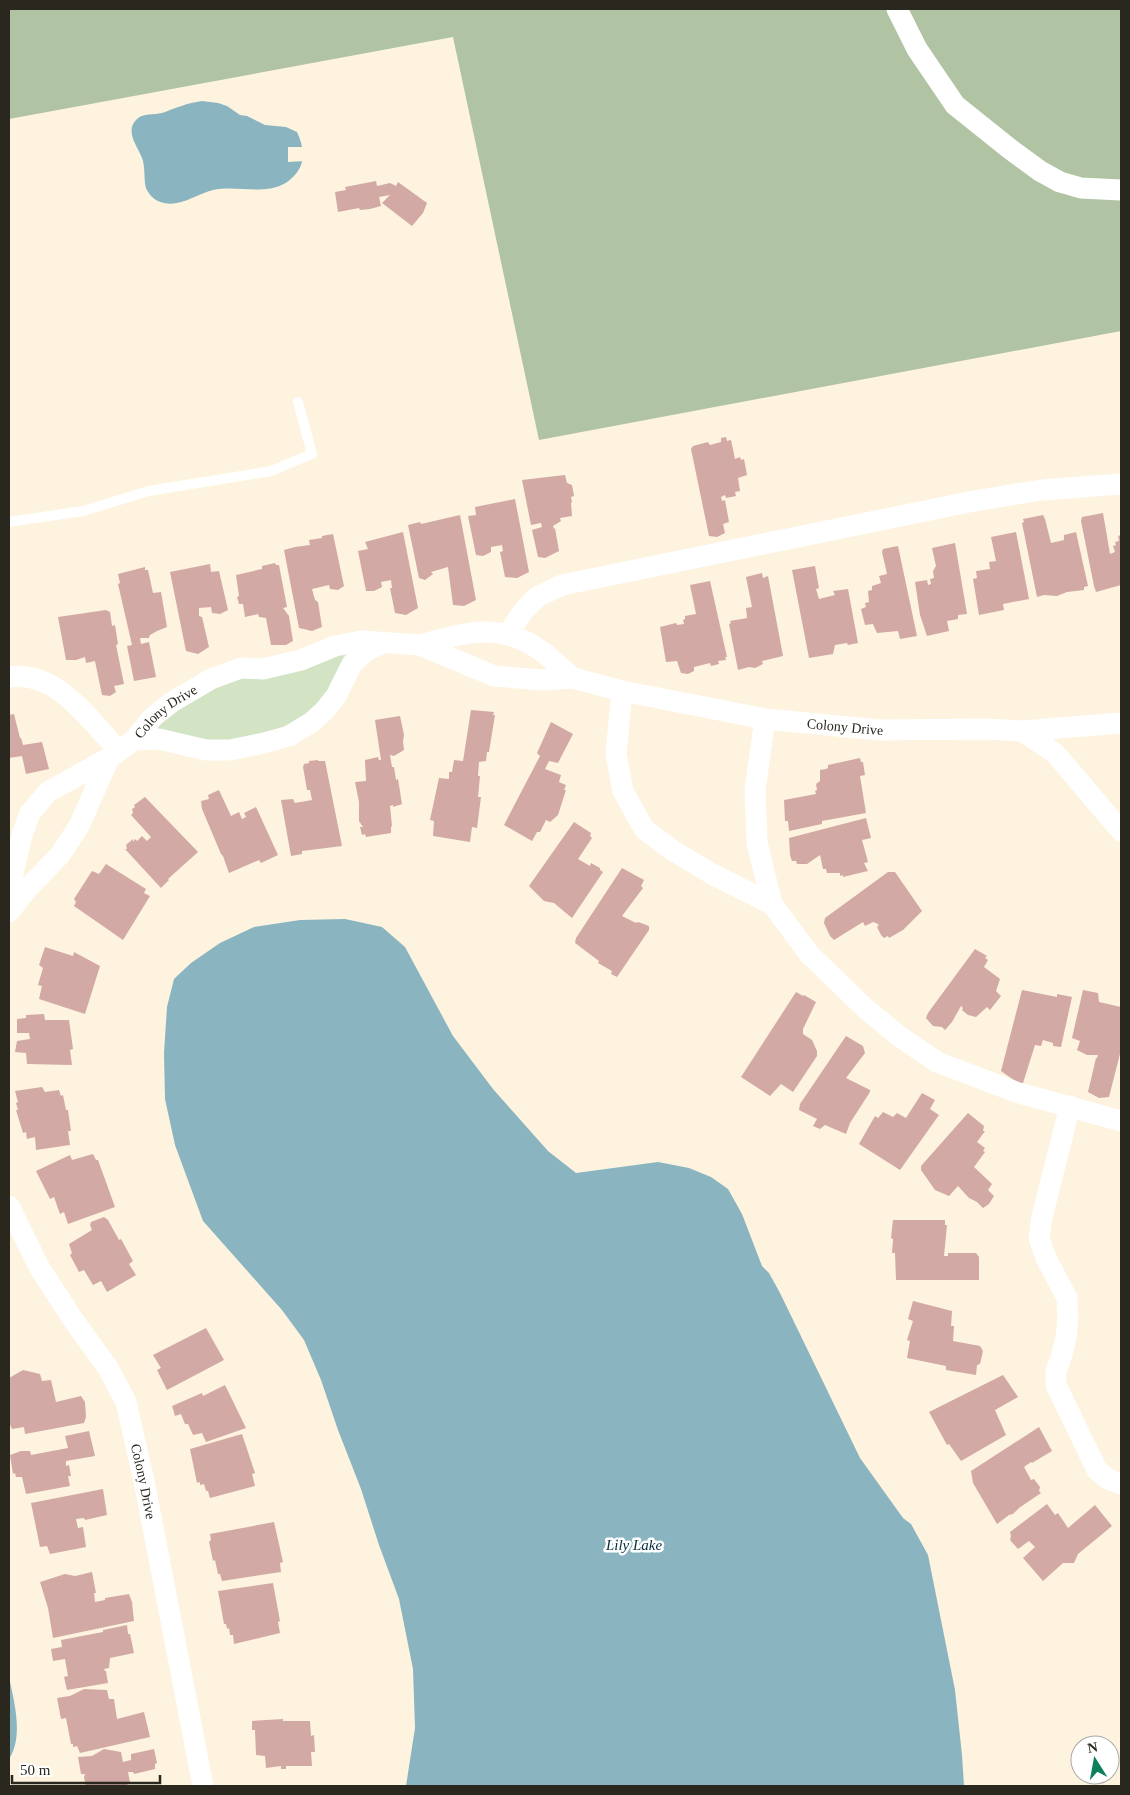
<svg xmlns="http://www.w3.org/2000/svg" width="1130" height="1795" font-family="'Times New Roman',serif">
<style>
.green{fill:#d2e4c4}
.forest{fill:#b0c3a2}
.water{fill:#89b4c0}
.pier{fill:#fdf3df}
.building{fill:#d2a9a4}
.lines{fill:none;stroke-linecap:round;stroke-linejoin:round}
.service{stroke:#fff;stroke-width:10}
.minor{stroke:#fff;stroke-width:21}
.labels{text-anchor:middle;stroke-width:5;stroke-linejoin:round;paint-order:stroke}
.street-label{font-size:14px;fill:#2a271f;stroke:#fff}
.water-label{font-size:15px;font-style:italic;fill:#042e39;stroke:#fff}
</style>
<rect width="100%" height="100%" fill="#fdf3df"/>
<polygon class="green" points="341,650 348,655 323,702 291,728 233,744 161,734 157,728 157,722 210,686"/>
<polygon class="forest" points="9,9 1121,9 1121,331 539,440 453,37 9,119"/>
<g class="water">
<path d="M202,101L218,103L227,106L240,115L247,116L265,125L286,127L297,132C303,145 306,159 298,171C277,201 242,184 213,190C196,194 177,210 158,201C153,199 148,193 146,188C144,182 145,169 143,161C140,149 123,132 137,119C143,113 154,115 162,113C176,108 187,103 202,101Z"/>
<polygon points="345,919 382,927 405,947 453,1036 493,1089 548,1151 576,1173 658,1162 689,1168 711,1177 728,1189 742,1214 762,1266 769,1273 780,1293 860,1458 903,1518 911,1524 928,1555 955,1690 962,1755 964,1786 406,1786 415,1728 413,1669 399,1599 379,1545 361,1489 338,1430 321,1380 304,1340 282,1310 203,1221 175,1145 165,1099 164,1053 167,1007 174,979 191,963 220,943 254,927 300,920"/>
<path d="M9,1677C14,1701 24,1737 9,1759Z"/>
</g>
<polygon class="pier" points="288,147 305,147 305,161 288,162"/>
<g class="building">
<polygon points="376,181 377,186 390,183 396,186 398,182 427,203 423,213 412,226 382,203 390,195 379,197 381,206 370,209 360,210 359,208 338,212 335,192 346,190 345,187"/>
<polygon points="726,437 727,441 731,440 735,459 740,457 741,460 744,459 747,475 738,478 740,491 735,492 736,496 726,498 725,495 721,497 722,501 725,500 729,522 723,524 725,533 717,537 709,536 691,449 693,446 708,442 710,445 721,442 721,438"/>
<polygon points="565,475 567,483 572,485 574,496 571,497 572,502 571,503 572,516 560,518 561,521 553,526 554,529 555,528 559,551 545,558 538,557 532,530 542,527 541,523 531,525 522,480"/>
<polygon points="515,499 529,572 517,578 505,577 500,552 503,551 502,545 491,547 491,552 483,556 476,555 468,516 476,515 475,507"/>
<polygon points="1103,513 1110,554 1115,552 1113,546 1116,545 1115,542 1119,541 1118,536 1121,535 1121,585 1096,592 1094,586 1081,521 1082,517"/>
<polygon points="460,515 476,600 464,606 453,605 448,567 431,572 433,574 425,580 419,578 408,525 420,522 421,524"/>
<polygon points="1043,515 1045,519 1051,543 1064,540 1064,535 1076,532 1088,586 1084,587 1084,590 1067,592 1057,596 1044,595 1037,597 1022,523 1024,522 1023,519"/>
<polygon points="403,532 418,608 406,615 395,613 390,588 392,588 391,580 381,582 382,587 374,591 366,591 358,551 368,549 365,542"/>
<polygon points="1016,532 1029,599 1003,604 1004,610 979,615 973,579 977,578 976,571 990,569 989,562 996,561 991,537"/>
<polygon points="333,534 344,586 338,590 330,589 329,585 312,589 315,600 318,602 322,627 312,631 299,628 284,550 295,547 310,545 309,540 322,538 322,536"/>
<polygon points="955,543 967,614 958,615 958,619 947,621 949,631 927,636 920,615 915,582 927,580 928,585 931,584 930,579 934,578 933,571 936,566 932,548"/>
<polygon points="898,546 917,636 900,639 898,631 877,633 873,624 865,625 861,609 866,607 865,603 869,602 868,591 872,590 872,586 881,583 879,576 887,574 882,552 883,549"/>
<polygon points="275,563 276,565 279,565 287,607 283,608 289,616 293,641 286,645 271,645 266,618 259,617 258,614 245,617 243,604 239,604 237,597 239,596 236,575 262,569 262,566"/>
<polygon points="210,564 211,572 219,571 228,610 220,614 212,613 211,607 199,608 199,616 202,617 209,647 198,654 186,651 170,572"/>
<polygon points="815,566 819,588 816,589 819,599 835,595 833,591 848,589 858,643 848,645 847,643 835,645 833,654 809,658 792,570"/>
<polygon points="145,567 145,570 148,570 153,593 161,592 167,627 157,631 150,635 149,638 140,638 141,644 149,642 156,677 134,681 127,646 132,645 118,584 120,583 118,574"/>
<polygon points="762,573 763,578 768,576 783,656 762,661 763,664 755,668 749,667 738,670 729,624 731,623 730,621 747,618 746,608 752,607 746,577"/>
<polygon points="710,581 727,657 725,657 726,660 718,661 719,664 711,666 710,663 694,667 694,671 688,674 681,673 677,661 666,662 660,627 676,623 677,625 684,624 683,620 685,619 685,616 696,614 690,585"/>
<polygon points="106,610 110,612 112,626 115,625 118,644 116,645 124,684 114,686 116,692 110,696 102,695 95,661 86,663 85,657 76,660 66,660 58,617"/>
<polygon points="471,710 494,712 493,715 495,715 489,752 487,752 486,761 479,762 478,776 480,776 478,797 481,797 477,828 472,827 470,842 433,836 434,821 430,820 439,778 449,779 449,772 452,772 454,760 463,761"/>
<polygon points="14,714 20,738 21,738 23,745 42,742 49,769 26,774 22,756 9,758 9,715"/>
<polygon points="400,716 404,735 403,742 404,750 394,756 390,755 392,767 394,767 396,780 398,779 402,804 393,807 393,805 390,806 392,826 391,827 391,833 366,837 365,834 362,835 360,827 363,827 359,821 359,802 355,782 366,781 365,760 378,757 379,760 381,760 375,720"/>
<polygon points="551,722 573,734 558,763 549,761 545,769 561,775 559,782 566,785 564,790 566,790 558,815 550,822 546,820 540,832 537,832 532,841 504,825 540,756 537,753"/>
<polygon points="860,758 861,762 863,762 865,775 860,776 866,813 822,821 822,824 789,831 788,821 785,821 784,800 816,794 815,791 817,790 816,784 820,781 820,770 826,769 828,768 828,765"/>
<polygon points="318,760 318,761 325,761 342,846 302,851 302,854 291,856 281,800 293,799 295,803 312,800 310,790 307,790 303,767 304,764 309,763 309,761"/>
<polygon points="219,790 231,816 239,812 242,819 246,817 244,813 256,807 278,855 261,863 259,860 229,873 223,856 221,854 202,809 201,801 209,799 208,795"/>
<polygon points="145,797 198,852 168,879 169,880 161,888 125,849 127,849 126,845 133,839 133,842 135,839 137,841 142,836 147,841 151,837 131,815 133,813 132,809 135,807 134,805"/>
<polygon points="866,818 871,838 862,840 868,862 864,863 868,871 843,877 843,875 840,876 840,873 827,873 826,869 823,869 820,855 807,864 797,864 796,861 792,861 790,855 789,838"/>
<polygon points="574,822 591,833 590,836 592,838 578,859 590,866 591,863 600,868 600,870 603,872 572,918 554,903 544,901 529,886"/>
<polygon points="106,864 146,889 144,893 150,896 123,940 74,906 76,902 74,899 92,871 99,874"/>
<polygon points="622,868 644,880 641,886 643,888 622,916 636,923 638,922 649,926 649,930 617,977 611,974 612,971 598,963 599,961 575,943 576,938"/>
<polygon points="888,872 895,872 922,911 903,930 889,938 888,936 884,938 881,935 877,927 879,925 876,923 873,922 865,926 863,922 834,940 830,936 824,923 825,918"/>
<polygon points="45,947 73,956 74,952 100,966 85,1014 39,999 42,986 38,985 43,968 39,965"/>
<polygon points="975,949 987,956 985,958 988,960 984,967 1000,979 996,991 1001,996 990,1010 987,1007 976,1017 968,1015 962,1010 963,1008 961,1006 952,1022 945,1030 942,1027 933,1026 926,1018 928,1013"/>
<polygon points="1022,990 1057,997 1057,994 1072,997 1061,1047 1053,1046 1053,1043 1043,1040 1041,1046 1035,1045 1023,1083 1018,1083 1001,1071"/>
<polygon points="1083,990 1098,993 1099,1002 1121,1007 1121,1050 1109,1097 1099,1098 1088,1092 1096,1058 1097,1058 1098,1055 1087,1055 1077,1050 1080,1041 1072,1038"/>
<polygon points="796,992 803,996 804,995 816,1002 803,1029 803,1034 812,1040 817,1051 817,1056 793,1092 781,1084 770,1096 741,1077"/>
<polygon points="44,1014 45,1020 69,1020 73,1049 70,1050 72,1065 27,1064 26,1053 15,1052 17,1041 30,1039 29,1033 17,1033 17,1019 26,1018 26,1015"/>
<polygon points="846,1036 863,1046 865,1053 846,1078 870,1090 870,1092 850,1123 846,1134 825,1125 820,1129 813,1126 817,1119 799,1110 800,1104"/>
<polygon points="42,1087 45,1092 59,1090 61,1096 63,1095 66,1110 68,1110 71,1131 68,1131 70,1145 36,1150 35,1137 27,1139 26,1132 23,1133 16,1110 18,1110 16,1103 18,1102 15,1091"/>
<polygon points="922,1093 935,1100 930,1109 939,1115 900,1170 859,1144 875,1116 878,1118 883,1112 893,1117 897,1113 906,1118"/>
<polygon points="968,1113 984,1126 983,1131 985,1131 977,1142 985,1148 983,1151 985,1152 974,1167 992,1184 988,1190 994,1196 989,1204 983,1208 977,1202 969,1198 958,1186 949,1196 935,1190 921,1170 921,1166"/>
<polygon points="93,1154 96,1160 98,1160 115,1207 68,1224 64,1212 60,1214 54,1197 50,1199 36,1171 70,1155 72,1160"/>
<polygon points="104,1217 108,1220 119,1240 121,1239 133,1261 129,1264 136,1275 107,1292 101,1281 93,1285 84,1270 79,1272 70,1255 72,1253 69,1244 92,1230 90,1225 91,1222"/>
<polygon points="893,1220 945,1220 945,1225 947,1225 944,1256 948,1256 948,1253 976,1253 979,1257 979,1280 896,1280 895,1253 892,1253 893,1239 891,1238"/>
<polygon points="913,1301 952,1311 951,1326 954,1326 953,1341 980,1346 983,1351 980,1364 977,1365 976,1375 946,1370 946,1366 907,1358 910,1341 907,1340 913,1321 908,1319"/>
<polygon points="206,1328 224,1360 167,1390 157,1370 161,1368 153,1355"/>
<polygon points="23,1370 40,1374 42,1381 51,1380 56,1402 81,1396 85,1402 86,1417 84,1423 25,1434 24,1427 12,1429 9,1422 9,1378"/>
<polygon points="1003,1375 1018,1397 995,1410 1006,1435 961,1461 949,1444 947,1445 929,1412"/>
<polygon points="225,1385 246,1428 206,1442 202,1433 193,1435 188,1424 185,1424 181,1414 175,1416 172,1406 202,1393 203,1396"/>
<polygon points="1039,1427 1052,1451 1032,1463 1031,1462 1024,1467 1031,1480 1034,1479 1040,1487 1039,1491 1041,1493 1019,1508 1013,1514 1009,1515 997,1524 973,1483 971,1471"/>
<polygon points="89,1431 95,1456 66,1461 66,1466 69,1465 71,1476 68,1476 70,1486 26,1494 22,1477 16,1477 15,1473 13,1474 10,1455 21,1451 30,1451 31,1455 68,1448 65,1436"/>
<polygon points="242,1434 255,1473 252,1474 255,1486 210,1498 208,1491 206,1491 204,1484 200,1485 200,1482 197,1483 190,1449"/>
<polygon points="103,1489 107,1515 85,1520 84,1518 76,1519 78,1528 83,1527 86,1547 50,1554 47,1546 40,1547 31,1503"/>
<polygon points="1047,1504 1055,1515 1058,1513 1068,1528 1095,1505 1112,1526 1078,1554 1074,1563 1063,1563 1043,1581 1023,1558 1035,1547 1029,1541 1018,1549 1010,1540 1011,1536 1010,1532"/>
<polygon points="274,1522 283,1562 280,1563 281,1572 222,1581 220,1574 218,1574 215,1560 213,1561 209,1542 211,1540 210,1534"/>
<polygon points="92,1572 96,1593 94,1593 95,1602 105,1600 105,1598 129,1594 132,1602 134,1621 53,1638 48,1608 40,1582 65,1574 75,1576"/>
<polygon points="273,1583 280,1621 278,1622 280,1633 234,1644 233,1635 230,1635 229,1628 227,1629 226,1624 224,1624 218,1591"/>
<polygon points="127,1625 128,1634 130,1634 134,1653 110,1658 109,1668 104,1669 105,1671 106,1671 108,1683 67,1690 64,1677 68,1676 65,1659 53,1661 51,1649 62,1647 61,1640 103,1632 103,1630"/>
<polygon points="84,1689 107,1690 109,1699 114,1699 117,1719 144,1712 150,1737 80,1753 77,1746 73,1747 73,1744 71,1744 66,1718 61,1719 57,1698 70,1696"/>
<polygon points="283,1719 283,1721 310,1721 311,1736 314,1735 315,1752 311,1752 312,1766 286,1766 286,1769 281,1769 281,1766 266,1768 265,1756 256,1755 255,1730 252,1730 252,1721"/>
<polygon points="104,1749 121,1752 123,1762 131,1760 131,1754 154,1749 157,1763 155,1764 155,1769 134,1774 133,1772 128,1772 130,1782 127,1783 128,1786 86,1786 84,1777 85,1774 81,1774 78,1757 92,1756"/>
</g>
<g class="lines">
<polyline class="service" points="9,522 83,511 149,491 271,471 312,454 298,402"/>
<g class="minor">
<polyline points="897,9 917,49 955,105 1010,149 1040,171 1060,182 1081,188 1121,190"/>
<polyline points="508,634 524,610 537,597 562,585 974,501 1042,490 1121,484"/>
<path d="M420,645C464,633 499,621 540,650C552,658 562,669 573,678"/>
<path d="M9,677C56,670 89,719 118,750"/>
<polyline points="622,691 616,754 623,791 644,829 672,850 712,874 772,904"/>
<polyline points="765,719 755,790 757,843 772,904 809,954 866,1009 899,1036 937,1062 1016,1092 1121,1121"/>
<polyline points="1022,731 1055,753 1121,831"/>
<polyline points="134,740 159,739 206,750 230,750 264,743 289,736 312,722 325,710 336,696 352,664 366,651 384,643"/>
<path id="s1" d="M9,909L13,874L22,835L30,813L48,792L109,758L134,740L154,716L172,702L211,679L241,668L263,669L301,660L335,646L362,641L420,645L494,676L542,680L573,678L622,691L765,719L879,730L987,729L1022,731L1121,723"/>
<polyline points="9,912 28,888 60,855 79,826 109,758"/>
<polyline points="1070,1106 1042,1217 1039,1238 1046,1258 1067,1298 1068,1319 1066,1338 1061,1358 1056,1371 1056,1385 1097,1470 1108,1479 1121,1484"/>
<path id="s2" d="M9,1206L39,1267L74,1321L108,1368L126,1402L144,1481L203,1786"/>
</g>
</g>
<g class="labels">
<g class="street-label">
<text dy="5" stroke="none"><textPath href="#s1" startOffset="270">Colony Drive</textPath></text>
<text dy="5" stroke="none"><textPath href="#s1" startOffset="978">Colony Drive</textPath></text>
<text dy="5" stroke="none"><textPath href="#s2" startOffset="310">Colony Drive</textPath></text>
</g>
<g class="water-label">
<text x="634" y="1550">Lily Lake</text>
</g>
</g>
<rect width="1130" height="1795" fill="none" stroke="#2a271f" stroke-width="20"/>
<g transform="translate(1095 1760) rotate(349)"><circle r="24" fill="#ffffff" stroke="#aaa9a5"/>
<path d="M0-4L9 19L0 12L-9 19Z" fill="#0d7f5c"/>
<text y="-8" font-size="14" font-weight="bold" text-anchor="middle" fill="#2a271f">N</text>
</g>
<path d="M12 1775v8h148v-8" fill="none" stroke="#2a271f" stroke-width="2.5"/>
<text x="20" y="1775" font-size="15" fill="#2a271f" stroke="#ffffff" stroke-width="4" paint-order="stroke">50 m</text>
</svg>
